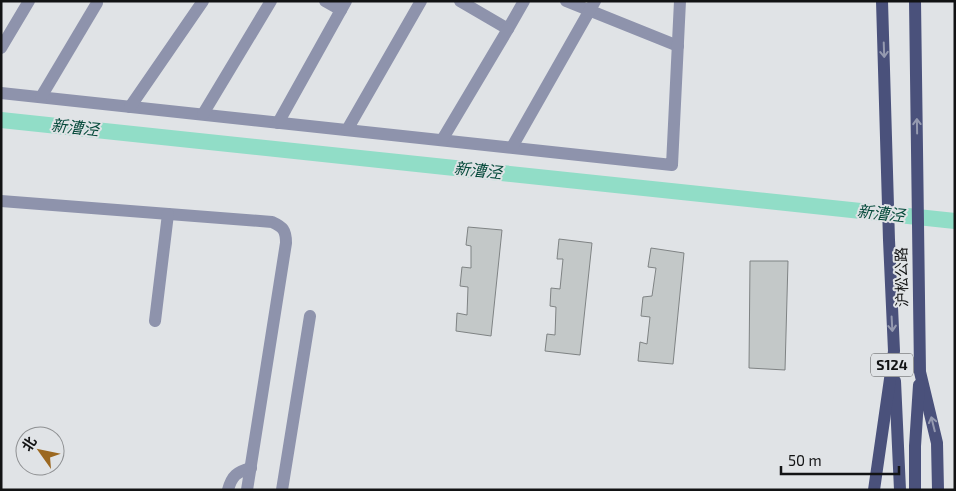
<svg xmlns="http://www.w3.org/2000/svg" width="956" height="491" font-family="'Exo 2','Noto Sans SC',sans-serif">
<style>
.lines{fill:none;stroke-linecap:round;stroke-linejoin:round}
.canal{stroke:#91ddc7;stroke-width:16}
.building{fill:#c3c8c8;stroke:#7f8384}
.minor{stroke:#8e93ac;stroke-width:12}
.major{stroke:#4a517b;stroke-width:12}
.oneway{stroke:#959ab0}
.labels{text-anchor:middle;stroke-width:4;stroke-linejoin:round;paint-order:stroke}
.shield{fill:#e0e3e6;stroke:#505153;stroke-width:1}
.shield-label{font-size:14px;font-weight:bold;fill:#121314}
.street-label{font-size:15px;fill:#121314;stroke:#e0e3e6}
.water-label{font-size:16px;font-style:italic;fill:#084c3d;stroke:#e0e3e6}
</style>
<rect width="100%" height="100%" fill="#e0e3e6"/>
<g class="lines">
<polyline class="canal" points="1,120 955,221"/>
</g>
<g class="building">
<polygon points="468,227 502,230 491,336 456,331 457,313 467,315 468,287 460,286 462,267 471,268 471,246 466,245"/>
<polygon points="559,239 592,243 580,355 545,351 547,334 555,335 556,307 550,306 551,288 560,289 563,259 557,259"/>
<polygon points="651,248 684,253 673,364 638,361 640,342 647,344 650,317 641,316 643,297 652,296 656,268 648,267"/>
<polygon points="750,261 788,261 785,370 749,368"/>
</g>
<g class="lines">
<g class="minor">
<polyline points="325,1 341,10"/>
<polyline points="460,1 508,29 524,1"/>
<polyline points="566,1 678,46"/>
<polyline points="1,48 29,1"/>
<polyline points="1,93 672,165 680,1"/>
<polyline points="41,97 97,3"/>
<polyline points="130,107 203,1"/>
<polyline points="203,114 271,1"/>
<polyline points="278,123 346,1"/>
<polyline points="347,130 421,1"/>
<polyline points="442,140 508,29"/>
<polyline points="512,147 595,1"/>
<path d="M1,201L272,222C283,227 286,230 286,243L247,490"/>
<polyline points="155,321 168,214"/>
<path d="M228,490C232,475 237,472 251,468"/>
<polyline points="282,490 310,316"/>
</g>
<g class="major">
<polyline points="915,1 920,372 937,443 938,490"/>
<polyline points="895,381 900,490"/>
<polyline points="874,490 894,351 889,240 882,1"/>
<polyline points="915,490 915,446 919,385"/>
</g>
</g>
<defs><path id="oneway-shaft" d="M-6 0H5M1.5-3L5.5 0L1.5 3" fill="none" stroke-width="1.6" stroke-linecap="round" stroke-linejoin="round" transform="scale(1.25)"/></defs>
<g class="oneway">
<use href="#oneway-shaft" transform="translate(884 50) rotate(88)"/>
<use href="#oneway-shaft" transform="translate(917 126) rotate(-91)"/>
<use href="#oneway-shaft" transform="translate(892 324) rotate(87)"/>
<use href="#oneway-shaft" transform="translate(933 424) rotate(-104)"/>
</g>
<g class="labels">
<rect class="shield" x="871" y="353.5" width="42" height="23" rx="4"/>
<g class="shield-label">
<text x="892" y="370">S124</text>
</g>
<g class="street-label">
<text transform="translate(902 277) rotate(-91)" y="5">沪松公路</text>
</g>
<g class="water-label">
<text transform="translate(75 127) rotate(6)" y="6">新漕泾</text>
<text transform="translate(478 170) rotate(6)" y="6">新漕泾</text>
<text transform="translate(881 213) rotate(6)" y="6">新漕泾</text>
</g>
</g>
<rect width="956" height="491" fill="none" stroke="#121314" stroke-width="5"/>
<g transform="translate(40 451) rotate(303)"><circle r="24" fill="#e0e3e6" stroke="#8e9092"/>
<path d="M0-4L9 19L0 12L-9 19Z" fill="#9c6820"/>
<text y="-8" font-size="14" font-weight="bold" text-anchor="middle" fill="#121314">北</text>
</g>
<path d="M781 466v8h118v-8" fill="none" stroke="#121314" stroke-width="2.5"/>
<text x="788" y="466" font-size="15" fill="#121314" stroke="#e0e3e6" stroke-width="4" paint-order="stroke">50 m</text>
</svg>
